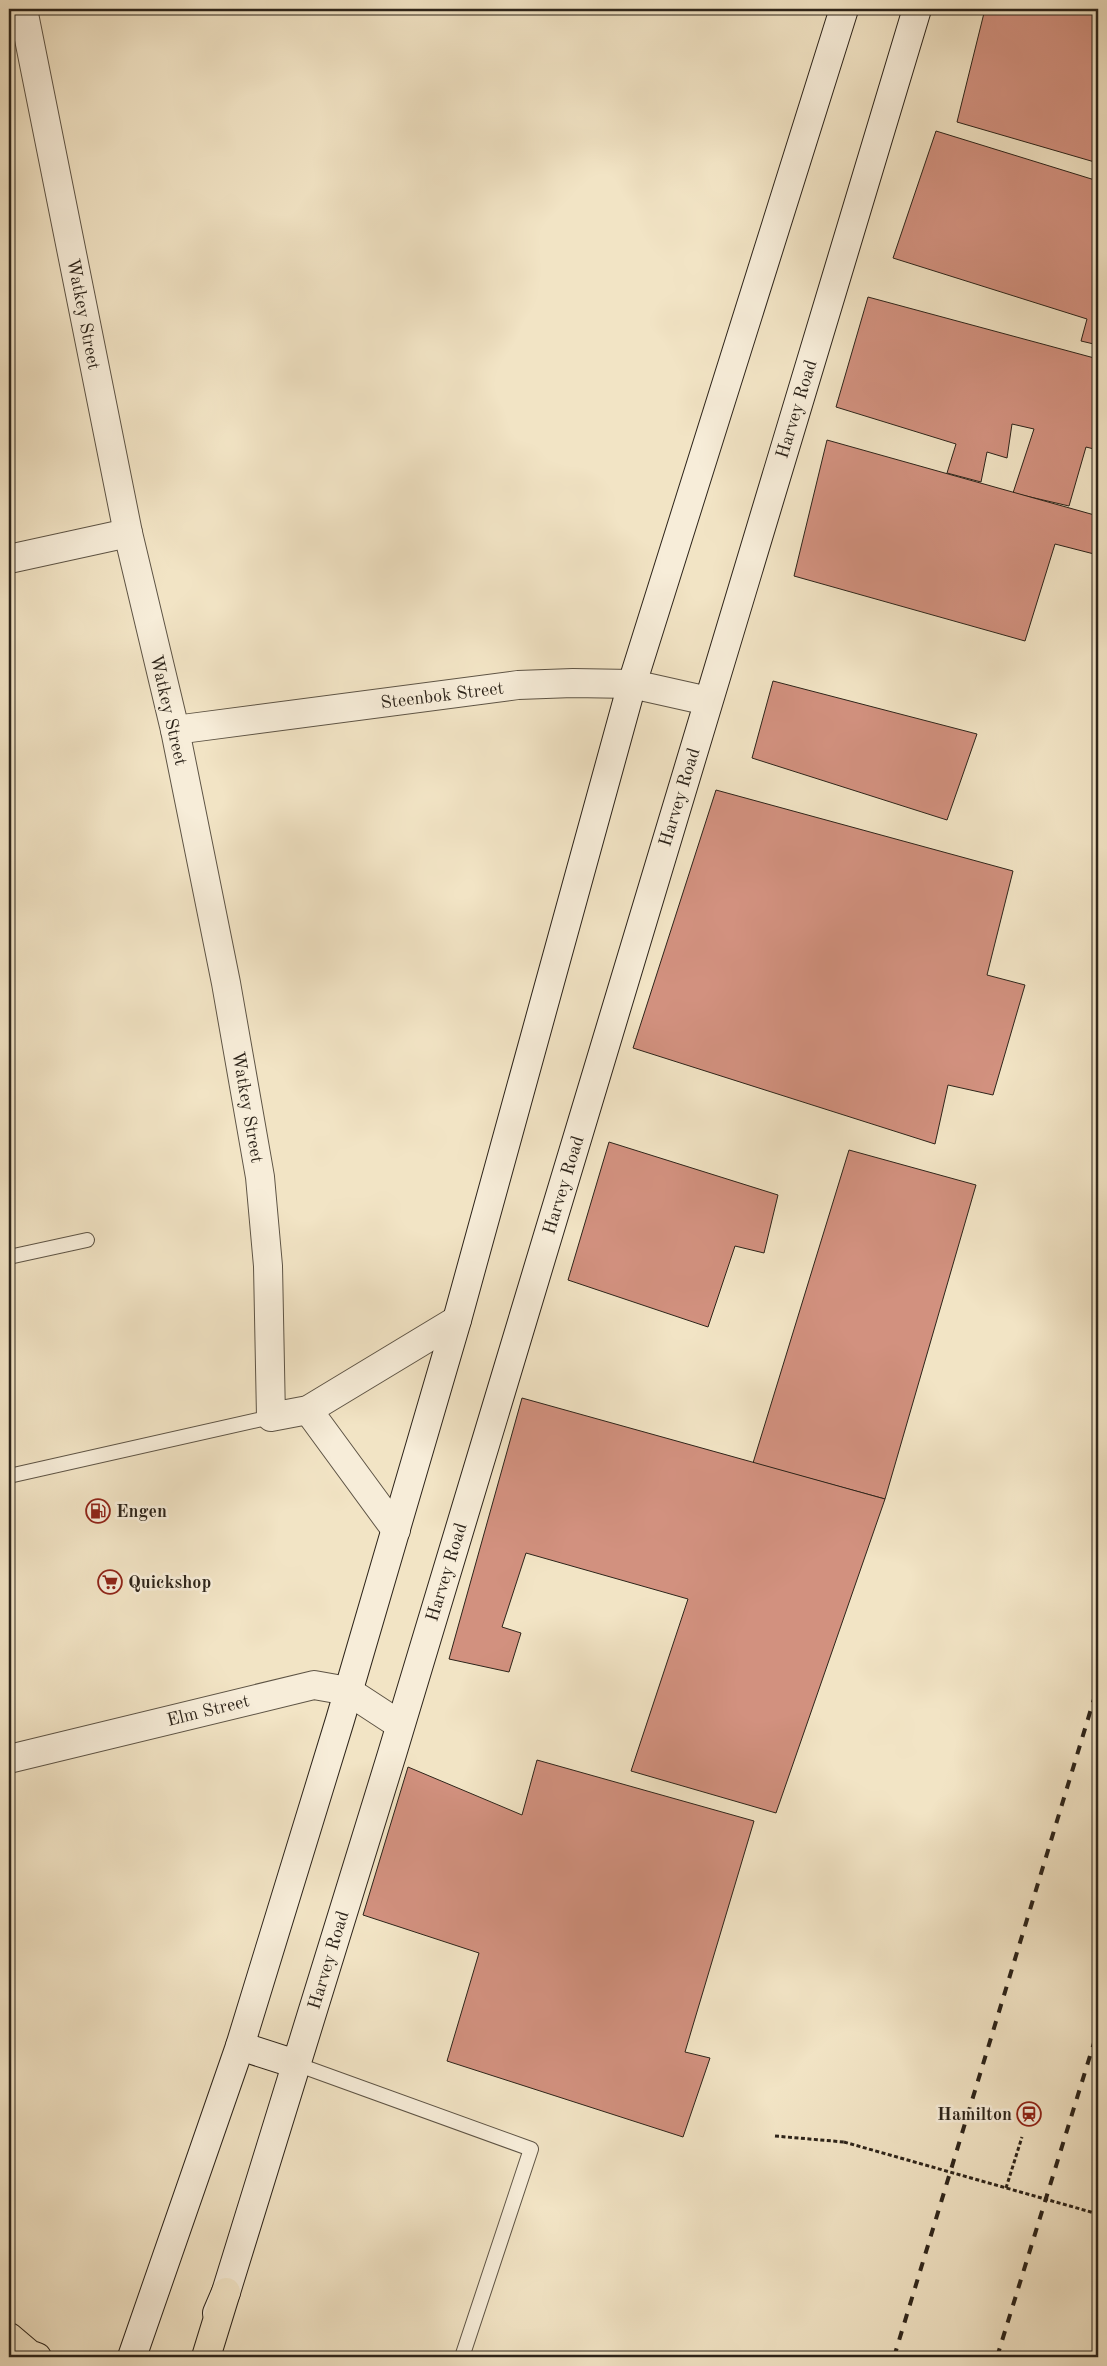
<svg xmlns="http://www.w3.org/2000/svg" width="1107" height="2366" font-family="'Old Standard TT',serif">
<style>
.building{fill:#d2917f;stroke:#2d241a}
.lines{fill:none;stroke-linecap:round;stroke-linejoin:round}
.lane-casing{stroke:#5e5445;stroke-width:16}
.street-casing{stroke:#5e5445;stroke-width:30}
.secondary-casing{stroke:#2d241a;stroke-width:30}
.primary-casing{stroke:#2d241a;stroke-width:30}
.path{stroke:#2d241a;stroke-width:3;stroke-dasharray:4 2.5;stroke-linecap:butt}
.lane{stroke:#f7edd9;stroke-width:14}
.street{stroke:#f7edd9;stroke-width:28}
.secondary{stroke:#f7edd9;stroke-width:28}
.primary{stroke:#f2e4c5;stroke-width:28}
.rail{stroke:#2d241a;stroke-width:4;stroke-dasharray:9 9;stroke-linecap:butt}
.path-bridge{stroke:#2d241a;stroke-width:3;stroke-dasharray:4 2.5;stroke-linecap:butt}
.labels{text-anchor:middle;stroke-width:5;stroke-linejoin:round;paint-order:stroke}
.street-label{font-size:18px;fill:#2d241a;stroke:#f7edd9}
.poi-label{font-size:18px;font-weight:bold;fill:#2d241a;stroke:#f7edd9;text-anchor:start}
</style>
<rect width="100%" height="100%" fill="#f2e4c5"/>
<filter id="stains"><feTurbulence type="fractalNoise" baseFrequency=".004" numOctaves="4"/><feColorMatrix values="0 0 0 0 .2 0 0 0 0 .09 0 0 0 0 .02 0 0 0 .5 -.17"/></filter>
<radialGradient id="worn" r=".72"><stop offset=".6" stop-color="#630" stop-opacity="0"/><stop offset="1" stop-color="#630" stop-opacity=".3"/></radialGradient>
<g class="building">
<polygon points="985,9 1098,9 1098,163 957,122"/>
<polygon points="936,131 1098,181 1098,345 1081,341 1087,319 893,258"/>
<polygon points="868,297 1098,359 1098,450 1086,447 1069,506 1013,493 1034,429 1012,424 1007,458 987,452 981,482 947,473 956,444 836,407"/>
<polygon points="827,440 1098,516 1098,555 1055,544 1025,641 794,576"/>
<polygon points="773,681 977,734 947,820 752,758"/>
<polygon points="716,790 1013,871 987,975 1025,985 993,1095 948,1085 935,1144 633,1048"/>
<polygon points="609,1142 778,1195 764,1253 735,1246 708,1327 568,1280"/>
<polygon points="849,1150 976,1185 885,1499 753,1463"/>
<polygon points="522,1398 885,1499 776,1813 631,1771 688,1599 526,1553 502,1627 521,1633 509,1672 449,1659"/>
<polygon points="537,1760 754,1821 685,2052 710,2058 683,2137 447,2061 479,1953 363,1915 408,1767 522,1815"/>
</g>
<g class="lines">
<g class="lane-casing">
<g id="lane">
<polyline points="9,1257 87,1240"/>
<polyline points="9,1476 271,1417"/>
<polyline points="296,2064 531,2149 462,2357"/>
</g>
</g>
<g class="street-casing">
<g id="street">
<polyline points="23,9 128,533 175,730 226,983 260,1177 268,1266 271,1417 308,1410 457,1320"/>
<polyline points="9,559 128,533"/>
<polyline points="175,730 518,685 573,683 632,684 708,701"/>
<polyline points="308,1410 396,1530"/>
<polyline points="9,1759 314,1685 348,1691 400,1725"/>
</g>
</g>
<g class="secondary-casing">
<g id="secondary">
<polyline points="240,2046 296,2064"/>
<polyline points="217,2313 226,2292 392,1754 917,9"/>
<polyline points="132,2357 240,2046 340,1720 457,1320 632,684 844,9"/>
</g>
</g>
<g class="primary-casing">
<g id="primary">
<polyline points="9,2337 29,2354 37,2357"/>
<polyline points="206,2357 226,2292"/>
</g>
</g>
<g class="path">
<polyline points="775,2136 844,2142"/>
<polyline points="1006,2188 1022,2137"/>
</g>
<use href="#lane" class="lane"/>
<use href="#street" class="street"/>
<use href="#secondary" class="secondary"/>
<use href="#primary" class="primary"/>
<g class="rail">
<polyline points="894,2357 1098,1686"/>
<polyline points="997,2357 1098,2030"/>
</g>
<polyline class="path-bridge" points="844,2142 1098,2214"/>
</g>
<defs>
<g id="fuel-ring" transform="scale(1.25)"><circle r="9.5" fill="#f7edd9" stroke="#8f2418" stroke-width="1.5"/><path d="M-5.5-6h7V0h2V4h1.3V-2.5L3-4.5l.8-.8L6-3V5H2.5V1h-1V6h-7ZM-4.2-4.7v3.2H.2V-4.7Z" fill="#8f2418"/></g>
<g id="supermarket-ring" transform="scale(1.25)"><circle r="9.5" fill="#f7edd9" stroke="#8f2418" stroke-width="1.5"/><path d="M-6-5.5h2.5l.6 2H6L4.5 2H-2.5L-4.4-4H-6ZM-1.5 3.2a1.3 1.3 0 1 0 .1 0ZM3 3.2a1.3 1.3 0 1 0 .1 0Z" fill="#8f2418"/></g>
<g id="station-ring" transform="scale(1.25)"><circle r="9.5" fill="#f7edd9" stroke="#8f2418" stroke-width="1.5"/><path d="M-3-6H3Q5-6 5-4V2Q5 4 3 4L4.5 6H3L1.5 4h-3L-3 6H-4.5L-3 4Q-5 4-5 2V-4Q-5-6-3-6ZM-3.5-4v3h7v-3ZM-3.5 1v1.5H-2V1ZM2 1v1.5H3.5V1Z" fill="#8f2418"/></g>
</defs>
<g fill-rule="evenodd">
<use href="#fuel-ring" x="98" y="1511"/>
<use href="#supermarket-ring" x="110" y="1582"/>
<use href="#station-ring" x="1029" y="2114"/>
</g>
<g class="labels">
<g class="street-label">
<text transform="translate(84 314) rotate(79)" y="6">Watkey Street</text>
<text transform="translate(796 409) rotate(-73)" y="6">Harvey Road</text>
<text transform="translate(442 695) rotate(-7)" y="6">Steenbok Street</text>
<text transform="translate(169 710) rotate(77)" y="6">Watkey Street</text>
<text transform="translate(679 797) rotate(-73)" y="6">Harvey Road</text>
<text transform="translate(248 1107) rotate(80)" y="6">Watkey Street</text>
<text transform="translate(563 1185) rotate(-73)" y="6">Harvey Road</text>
<text transform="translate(446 1572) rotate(-73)" y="6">Harvey Road</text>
<text transform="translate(208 1710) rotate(-14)" y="6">Elm Street</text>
<text transform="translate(328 1960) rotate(-73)" y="6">Harvey Road</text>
</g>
<g class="poi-label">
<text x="116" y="1517">Engen</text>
<text x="128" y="1588">Quickshop</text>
<text x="1012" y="2120" text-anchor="end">Hamilton</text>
</g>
</g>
<rect width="1107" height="2366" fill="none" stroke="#f2e4c5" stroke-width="30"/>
<rect x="10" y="10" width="1087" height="2346" fill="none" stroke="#2d241a" stroke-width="2.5"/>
<rect x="15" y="15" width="1077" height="2336" fill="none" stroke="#2d241a"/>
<rect width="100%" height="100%" filter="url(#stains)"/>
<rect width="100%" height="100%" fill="url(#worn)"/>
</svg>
